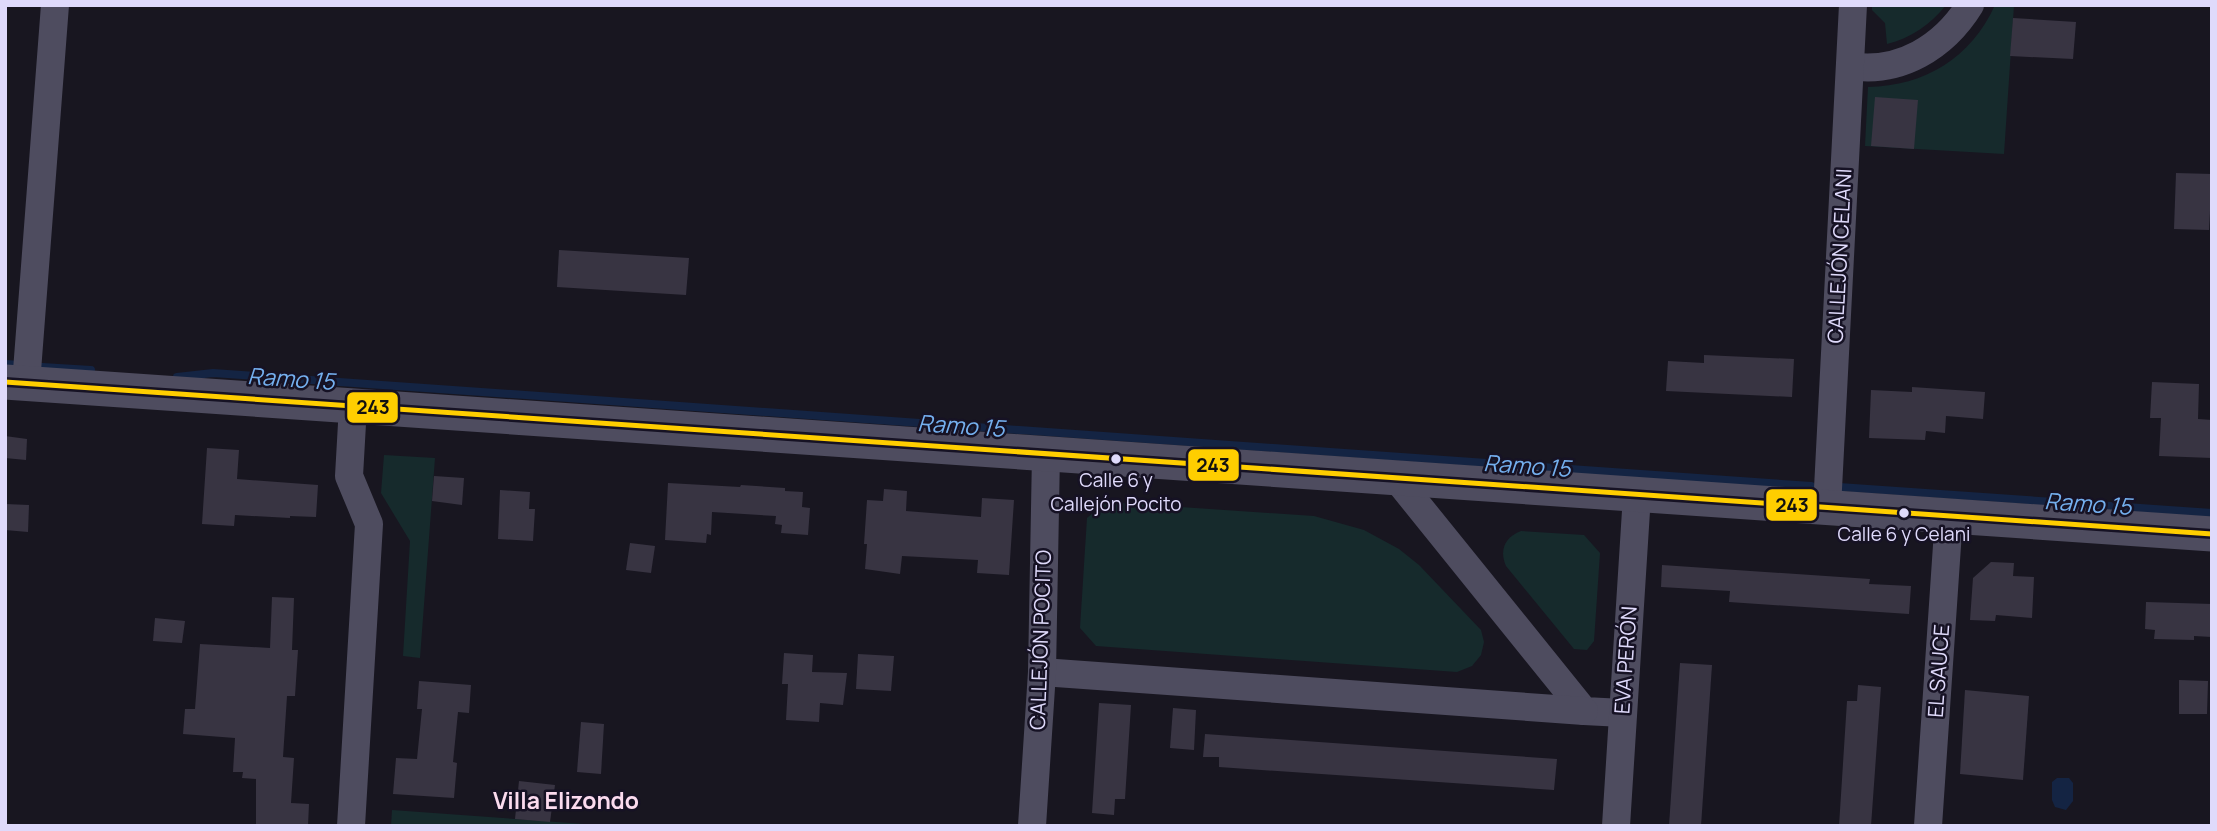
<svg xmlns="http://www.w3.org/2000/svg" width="2217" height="831" font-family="Manrope,sans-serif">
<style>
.green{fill:#162a2c}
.water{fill:#142443}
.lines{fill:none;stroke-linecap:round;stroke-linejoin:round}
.stream{stroke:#142443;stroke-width:8}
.building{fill:#383442}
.minor{stroke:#4e4c5f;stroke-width:28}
.tertiary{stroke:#4e4c5f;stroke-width:35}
.bus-1-casing{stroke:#161224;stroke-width:10}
.bus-1{stroke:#ffce00;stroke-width:5}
.bus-dot{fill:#dfdafb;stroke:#161224;stroke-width:2.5}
.labels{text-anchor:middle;stroke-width:5;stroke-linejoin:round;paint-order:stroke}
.bus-label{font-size:19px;fill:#dfdafb;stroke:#161224}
.street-label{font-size:21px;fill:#dfdafb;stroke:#161224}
.water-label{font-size:23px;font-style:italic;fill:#74afee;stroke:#161224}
.neighbourhood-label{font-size:23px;font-weight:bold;fill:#fbdbee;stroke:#161224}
.line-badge{stroke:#161224;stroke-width:2.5}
.pale-badge-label{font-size:19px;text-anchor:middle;font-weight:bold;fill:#111}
</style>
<rect width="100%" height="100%" fill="#181620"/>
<g class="green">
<path d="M1872,5H1946C1930,25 1911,38 1887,44L1885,23L1872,10Z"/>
<path d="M1995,5H2014L2004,154L1865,146L1868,87C1925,86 1971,58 1995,5Z"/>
<polygon points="384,455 435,458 420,658 403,656 410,541 381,493"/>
<polygon points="1106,502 1314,516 1364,530 1399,549 1419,565 1481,630 1484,642 1481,655 1472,666 1457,672 1096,646 1080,628 1087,518"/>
<path d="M1521,531L1584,535L1600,553L1594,641L1587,650L1574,649L1506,566C1499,550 1505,537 1521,531Z"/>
<polygon points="392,810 598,825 391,826"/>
</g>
<polygon class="water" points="2057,778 2069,778 2073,783 2073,801 2066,810 2055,807 2052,800 2052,782"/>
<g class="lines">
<g class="stream">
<polyline points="5,364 21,365"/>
<polyline points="42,367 91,370"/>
<polyline points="177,377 213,373 1811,486"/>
<polyline points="1839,487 2212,513"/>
</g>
</g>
<g class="building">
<polygon points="2013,18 2076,22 2073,59 2010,56"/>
<polygon points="1875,97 1918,100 1914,149 1871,146"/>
<polygon points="2176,173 2212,174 2209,230 2174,229"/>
<polygon points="559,250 689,258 686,295 557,287"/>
<polygon points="1704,355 1794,359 1792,397 1666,391 1668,361 1704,363"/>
<polygon points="2152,382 2199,384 2198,419 2212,420 2212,458 2159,456 2161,418 2150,418"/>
<polygon points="1912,387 1985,392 1983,419 1946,416 1945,433 1926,431 1925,440 1869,438 1871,390 1912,392"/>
<polygon points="5,436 27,439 26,460 5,458"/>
<polygon points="207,448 239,450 237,479 318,485 316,517 290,516 290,518 235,515 234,526 202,524"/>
<polygon points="434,476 464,478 462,505 432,501"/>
<polygon points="668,483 740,487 741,485 785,488 785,491 803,492 802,507 810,508 808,535 781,533 782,525 775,524 776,516 712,512 711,535 707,534 706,543 665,540"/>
<polygon points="884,489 907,491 906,511 981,517 982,498 1014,500 1009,575 977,573 978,560 902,556 900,574 865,569 867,544 864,544 867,500 883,501"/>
<polygon points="500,490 530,492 529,509 535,509 533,541 498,539"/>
<polygon points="5,504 29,505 28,532 5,530"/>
<polygon points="630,543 655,546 651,573 626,570"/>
<polygon points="1991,562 2014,563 2013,576 2034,577 2032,618 1996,615 1995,621 1970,620 1973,578"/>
<polygon points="1662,565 1870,579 1869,584 1911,586 1909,614 1729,602 1730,591 1661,587"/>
<polygon points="272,597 294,598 292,650 298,650 295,696 287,696 283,757 294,758 291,803 309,804 308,826 256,826 256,779 242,778 243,772 233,772 235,738 183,734 185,709 195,709 200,644 270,648"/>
<polygon points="2146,602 2212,604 2212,637 2194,636 2194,640 2154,639 2155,630 2145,629"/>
<polygon points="155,618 185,621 182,643 153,641"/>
<polygon points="784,653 813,655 812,672 847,673 843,705 820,703 819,722 786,720 788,684 782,684"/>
<polygon points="858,654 894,656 891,691 856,689"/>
<polygon points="1680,663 1712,665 1701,826 1669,826"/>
<polygon points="2179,680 2208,681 2207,714 2179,714"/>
<polygon points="419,681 471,685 469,713 458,712 453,762 457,763 454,798 393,794 396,758 417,759 422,709 417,709"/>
<polygon points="1858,685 1881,687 1871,826 1839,826 1847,701 1857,701"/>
<polygon points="1965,690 2029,696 2023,780 1960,774"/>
<polygon points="1099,703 1131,705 1125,799 1115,799 1114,815 1092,813"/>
<polygon points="1173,708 1196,710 1194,750 1170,748"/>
<polygon points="581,722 604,724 601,774 577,772"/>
<polygon points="1205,734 1557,759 1554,790 1219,767 1219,757 1203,757"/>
<polygon points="519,781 555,785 550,822 515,819"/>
</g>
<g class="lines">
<g class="minor">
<path d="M1850,66C1900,74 1944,47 1970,5"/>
<polyline points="26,384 55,5"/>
<polyline points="1396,478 1584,711 1623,713"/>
<polyline points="1827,508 1853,5"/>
<polyline points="1042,672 1584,711"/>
<polyline points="351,826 369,524 349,476 353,406"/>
<polyline points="1032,826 1042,672 1046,454"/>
<polyline points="1616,826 1637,495"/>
<polyline points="1928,826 1949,516"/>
</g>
<polyline class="tertiary" points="5,382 2212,534"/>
<g class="bus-1-casing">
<polyline id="bus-1" points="5,382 2212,534"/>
</g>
<use href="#bus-1" class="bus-1"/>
</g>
<g class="bus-dot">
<circle cx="1116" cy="459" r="6"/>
<circle cx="1904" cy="513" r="6"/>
</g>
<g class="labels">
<g class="bus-label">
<text x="1116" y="487">Calle 6 y<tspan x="1116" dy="24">Callejón Pocito</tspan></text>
<text x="1904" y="541">Calle 6 y Celani</text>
</g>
<g class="street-label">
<text transform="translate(1840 256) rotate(-87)" y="7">CALLEJÓN CELANI</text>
<text transform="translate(1041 640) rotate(-88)" y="7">CALLEJÓN POCITO</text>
<text transform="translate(1626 660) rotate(-86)" y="7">EVA PERÓN</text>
<text transform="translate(1939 671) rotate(-86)" y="7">EL SAUCE</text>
</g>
<g class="water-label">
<text transform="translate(291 379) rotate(4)" y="8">Ramo 15</text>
<text transform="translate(961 426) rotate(4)" y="8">Ramo 15</text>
<text transform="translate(1527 466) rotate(4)" y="8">Ramo 15</text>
<text transform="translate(2088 504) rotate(4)" y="8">Ramo 15</text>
</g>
<g class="neighbourhood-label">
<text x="566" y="809">Villa Elizondo</text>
</g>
</g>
<g class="line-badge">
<rect x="346" y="391" width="53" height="33" rx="7" fill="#ffce00"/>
<rect x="1187" y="448" width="53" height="34" rx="7" fill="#ffce00"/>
<rect x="1765" y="488" width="53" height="34" rx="7" fill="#ffce00"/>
</g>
<g class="pale-badge-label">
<text x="373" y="414">243</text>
<text x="1213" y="472">243</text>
<text x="1792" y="512">243</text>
</g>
<rect width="2217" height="831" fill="none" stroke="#dfdafb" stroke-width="14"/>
</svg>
